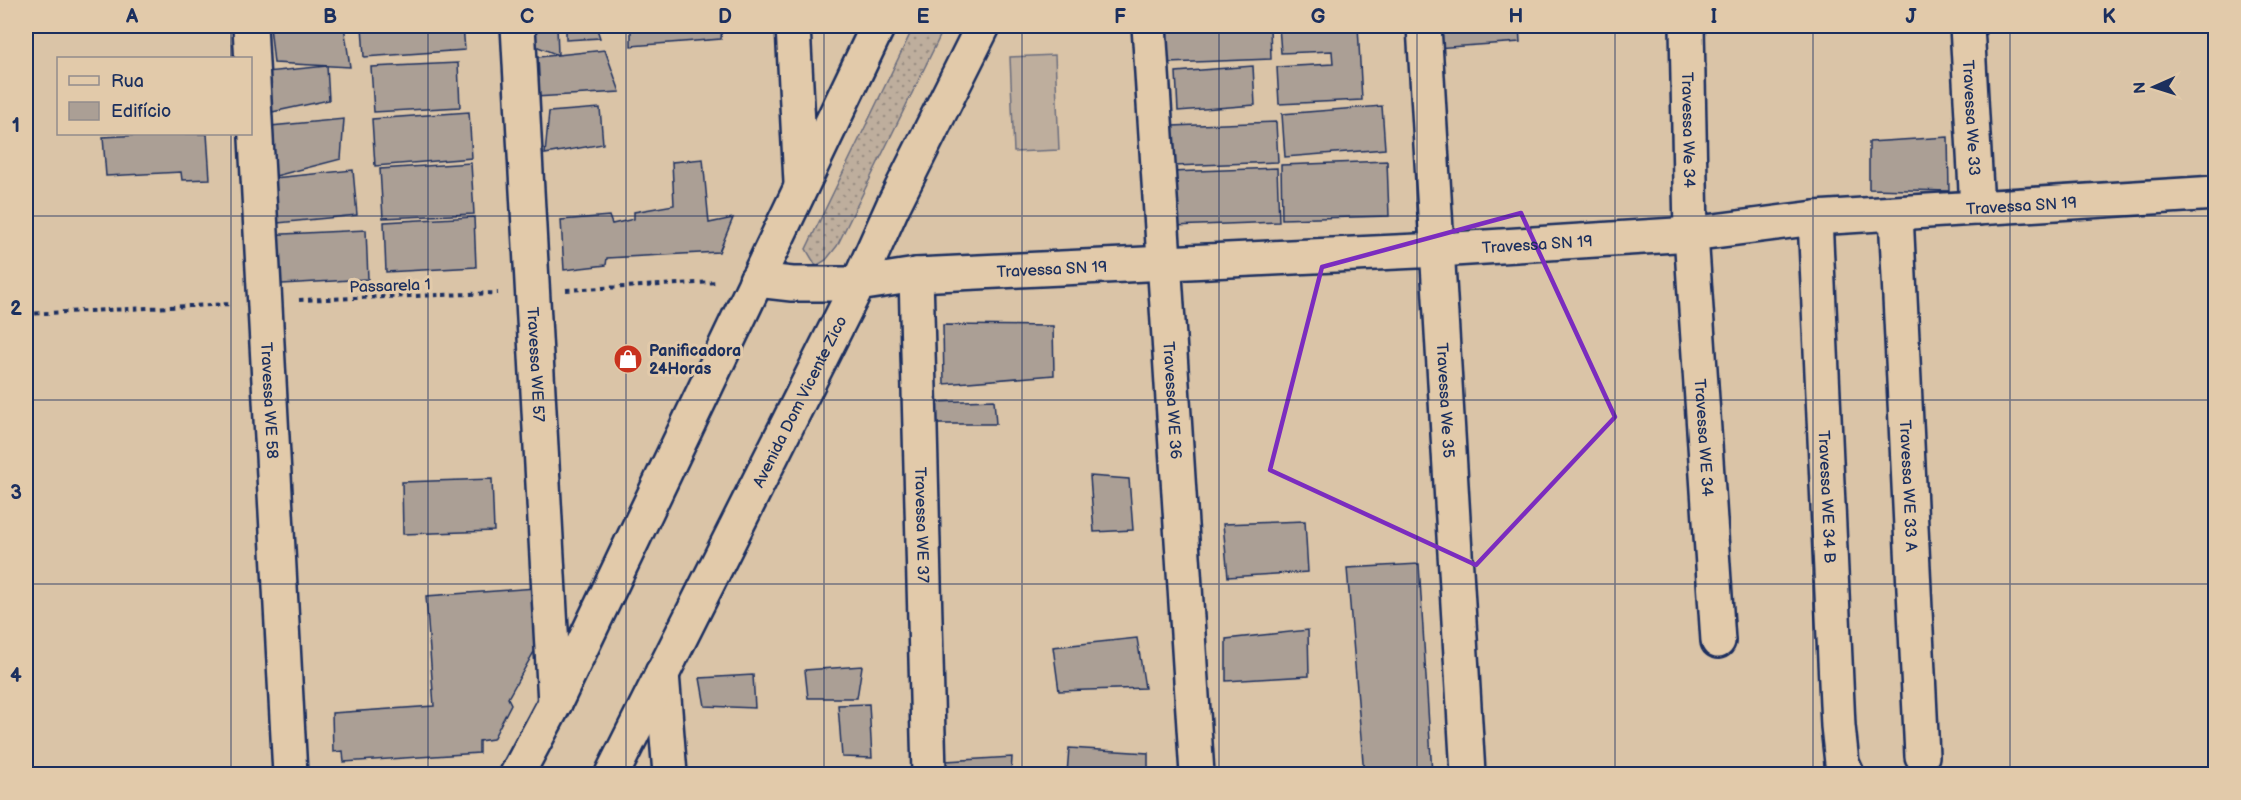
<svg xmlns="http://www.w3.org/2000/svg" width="2241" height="800" font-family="'Balsamiq Sans',sans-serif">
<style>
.grass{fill:url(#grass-dots);stroke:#6c6e7e;stroke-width:1.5}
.pitch{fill:#beae9d;stroke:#6c6e7e;stroke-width:1.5}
.building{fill:#ab9f95;stroke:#1b2f5e;stroke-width:1.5}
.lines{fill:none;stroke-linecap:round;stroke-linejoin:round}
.minor-casing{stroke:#1b2f5e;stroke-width:38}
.secondary-casing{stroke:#1b2f5e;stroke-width:38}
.primary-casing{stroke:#1b2f5e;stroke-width:38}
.path{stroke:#1b2f5e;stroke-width:4;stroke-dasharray:4.5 4.5;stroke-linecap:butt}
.minor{stroke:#e2caaa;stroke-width:33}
.secondary{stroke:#e2caaa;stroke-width:33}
.primary{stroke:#e2caaa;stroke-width:33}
.marked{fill:none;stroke:#7b2cbf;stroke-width:4.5;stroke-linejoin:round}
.grid{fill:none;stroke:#1b2f5e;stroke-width:1.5;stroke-opacity:0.55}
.labels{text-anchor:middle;stroke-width:6;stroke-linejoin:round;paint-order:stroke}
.street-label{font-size:16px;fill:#1b2f5e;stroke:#e2caaa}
.poi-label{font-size:16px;font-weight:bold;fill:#1b2f5e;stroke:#e2caaa;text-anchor:start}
.neatline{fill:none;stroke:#1b2f5e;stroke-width:2}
.grid-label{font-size:20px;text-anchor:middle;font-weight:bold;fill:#1b2f5e}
</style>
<defs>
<pattern id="grass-dots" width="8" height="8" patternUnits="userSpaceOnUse" patternTransform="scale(1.5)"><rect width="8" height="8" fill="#beae9d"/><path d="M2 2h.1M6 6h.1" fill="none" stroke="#9a8e83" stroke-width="1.8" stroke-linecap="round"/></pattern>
</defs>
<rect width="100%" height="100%" fill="#dac4a7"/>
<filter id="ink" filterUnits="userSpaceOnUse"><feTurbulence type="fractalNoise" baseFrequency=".0167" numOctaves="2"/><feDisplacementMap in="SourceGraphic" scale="12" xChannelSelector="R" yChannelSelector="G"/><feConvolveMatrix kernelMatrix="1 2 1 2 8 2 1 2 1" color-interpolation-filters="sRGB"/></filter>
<g filter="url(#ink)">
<polygon class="grass" points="914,26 945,26 837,246 826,260 816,266 806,249"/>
<polygon class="pitch" points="1055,55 1059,150 1014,152 1010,57"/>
<g class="building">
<polygon points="270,26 344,26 350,67 274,63"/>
<polygon points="362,26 463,26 465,50 364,57"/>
<polygon points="526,26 557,26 558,55 533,45"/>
<polygon points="566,26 596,26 600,38 566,40"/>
<polygon points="631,26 722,26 721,39 631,46"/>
<polygon points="1166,26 1270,26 1271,59 1168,63"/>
<polygon points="1279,26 1358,26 1362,100 1279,104 1277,67 1333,64 1332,51 1281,53"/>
<polygon points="1434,26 1519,26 1520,42 1435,48"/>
<polygon points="605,50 620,92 535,97 529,58"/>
<polygon points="458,63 460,107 374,112 371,67"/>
<polygon points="327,66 329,100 258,115 256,73"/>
<polygon points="1253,66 1255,105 1178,111 1176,72"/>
<polygon points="1382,106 1385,149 1285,157 1282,114"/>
<polygon points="600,108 603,144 545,154 549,112"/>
<polygon points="469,112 472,158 375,166 372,119"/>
<polygon points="344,119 341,159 264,179 260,127"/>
<polygon points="1276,122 1278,162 1174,166 1172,126"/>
<polygon points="161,134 207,134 210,179 182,180 181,172 106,176 103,137"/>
<polygon points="1948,137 1949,191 1869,189 1869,142"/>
<polygon points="703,159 709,223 733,218 719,252 607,258 606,265 564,270 561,220 609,216 612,224 634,219 634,212 674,205 672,162"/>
<polygon points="1387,161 1389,216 1282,219 1281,165"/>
<polygon points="471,163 474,214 383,218 380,169"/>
<polygon points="1277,168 1279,222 1173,226 1171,172"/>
<polygon points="353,170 357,215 268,224 264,179"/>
<polygon points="474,217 476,267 386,272 384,222"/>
<polygon points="366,230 368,279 265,285 263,235"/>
<polygon points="943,325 1053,326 1054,375 944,384"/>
<polygon points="994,400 996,424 935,424 933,402"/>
<polygon points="1090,476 1129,479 1133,530 1094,532"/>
<polygon points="492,479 494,531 403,534 402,482"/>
<polygon points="1305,521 1308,572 1228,577 1223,524"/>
<polygon points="1419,564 1432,774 1364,774 1347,568"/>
<polygon points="536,588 540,641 508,698 511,704 493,739 479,741 479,753 344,762 343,751 333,752 332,713 434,706 426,596"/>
<polygon points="1308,630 1309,676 1226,681 1226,639"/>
<polygon points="1137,638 1145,688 1059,691 1053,647"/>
<polygon points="862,666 857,698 808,698 805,670"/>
<polygon points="753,675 755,708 705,706 700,678"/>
<polygon points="869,704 872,758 842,757 838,705"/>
<polygon points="1069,748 1148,753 1148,774 1067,774"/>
<polygon points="1012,757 1011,774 947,774 946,761"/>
<polygon points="765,770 765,774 691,774"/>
</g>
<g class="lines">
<g class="minor-casing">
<g id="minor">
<path id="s1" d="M250,26L290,774"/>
<path id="s2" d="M518,26L555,703"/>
<polyline points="793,26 801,183"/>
<path id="s3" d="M1149,26L1197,774"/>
<path id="s4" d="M1424,26L1468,774"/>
<path id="s5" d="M1687,26L1691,234L1718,641"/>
<path id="s6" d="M1967,26L1977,208"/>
<path id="s7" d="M1896,214L1922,756"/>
<path id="s8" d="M1815,218L1838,726L1842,763L1847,774"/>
<path id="s9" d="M916,275L929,774"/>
<polyline points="662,673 670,774"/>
</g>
</g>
<g class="secondary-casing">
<g id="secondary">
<path id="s10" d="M756,280L792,284H858L916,275L1438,250L1691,234L1815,218L2216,193"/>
</g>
</g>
<g class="primary-casing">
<g id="primary">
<polyline points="517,774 555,703 878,26"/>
<path id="s11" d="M612,774L858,284L893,206L983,26"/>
</g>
</g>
<g class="path">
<polyline points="566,290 717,282"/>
<polyline points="299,300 498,293"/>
<polyline points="26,314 231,304"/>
</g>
<use href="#minor" class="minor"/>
<use href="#secondary" class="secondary"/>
<use href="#primary" class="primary"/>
</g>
</g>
<path class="marked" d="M1521,213L1615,417L1476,565L1270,470L1322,267Z"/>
<path class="grid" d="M231,26V58M428,26V774M626,26V774M824,26V774M1022,26V774M1219,26V774M1417,26V774M1615,26V774M1813,26V774M2010,26V774M231,134V774M26,216H2216M26,400H2216M26,584H2216"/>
<defs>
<g id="shop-disc" transform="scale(1.5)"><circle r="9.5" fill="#c8321e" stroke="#e2caaa"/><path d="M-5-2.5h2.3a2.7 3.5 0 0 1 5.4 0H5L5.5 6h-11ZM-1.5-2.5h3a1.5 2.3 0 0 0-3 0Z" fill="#fff"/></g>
</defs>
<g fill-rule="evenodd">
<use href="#shop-disc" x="628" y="359"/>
</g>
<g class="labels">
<g class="street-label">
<text dy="6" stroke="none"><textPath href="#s6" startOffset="92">Travessa We 33</textPath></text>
<text dy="6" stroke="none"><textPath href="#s5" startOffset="104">Travessa We 34</textPath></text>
<text dy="6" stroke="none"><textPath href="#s10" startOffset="1269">Travessa SN 19</textPath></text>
<text dy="6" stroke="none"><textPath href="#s10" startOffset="783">Travessa SN 19</textPath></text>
<text dy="6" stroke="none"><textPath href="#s10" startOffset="297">Travessa SN 19</textPath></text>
<text transform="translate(390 285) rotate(-2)" y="6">Passarela 1</text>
<text dy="6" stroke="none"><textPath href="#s2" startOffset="339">Travessa WE 57</textPath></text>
<text dy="6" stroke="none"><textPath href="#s1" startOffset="375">Travessa WE 58</textPath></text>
<text dy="6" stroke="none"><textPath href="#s3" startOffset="375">Travessa WE 36</textPath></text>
<text dy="6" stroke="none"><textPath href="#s4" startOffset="375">Travessa We 35</textPath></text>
<text dy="6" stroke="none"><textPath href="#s11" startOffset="417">Avenida Dom Vicente Zico</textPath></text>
<text dy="6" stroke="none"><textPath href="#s5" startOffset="412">Travessa WE 34</textPath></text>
<text dy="6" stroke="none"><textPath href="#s7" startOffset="272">Travessa WE 33 A</textPath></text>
<text dy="6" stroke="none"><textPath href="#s8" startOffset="279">Travessa WE 34 B</textPath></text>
<text dy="6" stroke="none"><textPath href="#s9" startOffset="250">Travessa WE 37</textPath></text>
</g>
<g class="poi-label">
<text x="649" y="356">Panificadora<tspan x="649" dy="18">24Horas</tspan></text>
</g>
</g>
<rect width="2241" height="800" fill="none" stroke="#e2caaa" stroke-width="66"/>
<rect x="57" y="57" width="195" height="78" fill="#e2caaa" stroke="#928c8c" stroke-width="1.5"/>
<rect x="69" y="76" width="30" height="9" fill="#e2caaa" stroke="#928c8c" stroke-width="1.5"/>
<text x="111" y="87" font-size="18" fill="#1b2f5e">Rua</text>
<rect x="69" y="102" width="30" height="18" fill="#ab9f95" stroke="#928c8c" stroke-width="1.5"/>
<text x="111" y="117" font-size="18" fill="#1b2f5e">Edifício</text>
<g transform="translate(2154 87) rotate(267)" stroke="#e2caaa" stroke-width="4.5" paint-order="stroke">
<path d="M0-4.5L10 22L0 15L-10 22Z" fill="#1b2f5e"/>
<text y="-9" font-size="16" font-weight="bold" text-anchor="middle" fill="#1b2f5e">N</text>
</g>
<rect x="33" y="33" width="2175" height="734" class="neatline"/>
<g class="grid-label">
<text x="132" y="23">A</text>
<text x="330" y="23">B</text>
<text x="527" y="23">C</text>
<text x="725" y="23">D</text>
<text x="923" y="23">E</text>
<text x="1120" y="23">F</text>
<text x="1318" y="23">G</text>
<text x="1516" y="23">H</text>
<text x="1714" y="23">I</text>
<text x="1911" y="23">J</text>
<text x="2109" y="23">K</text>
<text x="16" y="132">1</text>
<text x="16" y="315">2</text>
<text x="16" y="499">3</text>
<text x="16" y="682">4</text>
</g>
</svg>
